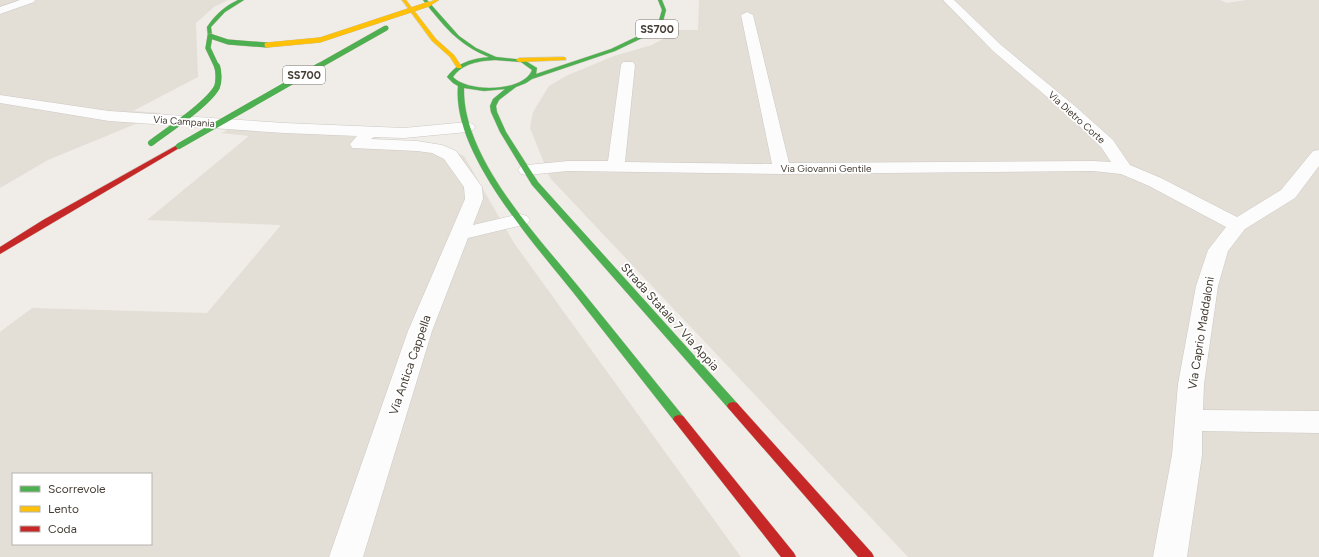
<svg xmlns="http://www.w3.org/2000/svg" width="1319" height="557" font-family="Figtree,sans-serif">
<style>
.residential{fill:#e3ded6;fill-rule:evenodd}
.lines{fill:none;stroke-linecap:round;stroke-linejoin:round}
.street-casing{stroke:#ccc9c4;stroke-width:1}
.fast-casing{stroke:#cec9c0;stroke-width:1}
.slow-casing{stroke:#cec9c0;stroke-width:1}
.jam-casing{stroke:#cec9c0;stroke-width:1}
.street{fill:#fdfcfc;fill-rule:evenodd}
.fast{fill:#4caf50;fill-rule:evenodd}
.slow{fill:#ffc107;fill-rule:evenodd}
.jam{fill:#c62828;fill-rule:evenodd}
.fast-bridge-far1-casing{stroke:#c7b8a4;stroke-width:5.5;stroke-linecap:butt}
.fast-bridge-casing{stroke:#c7b8a4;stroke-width:6;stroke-linecap:butt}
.slow-bridge-casing{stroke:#c7b8a4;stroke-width:5.5;stroke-linecap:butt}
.fast-bridge-far1{stroke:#4caf50;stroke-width:5}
.fast-bridge{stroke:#4caf50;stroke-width:6}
.slow-bridge{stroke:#ffc107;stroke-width:5}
.labels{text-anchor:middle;stroke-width:3.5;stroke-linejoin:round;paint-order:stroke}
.far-street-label{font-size:10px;fill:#453e35;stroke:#fff}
.shield{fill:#fff;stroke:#7d7872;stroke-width:1}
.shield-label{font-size:11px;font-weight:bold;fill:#453e35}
.street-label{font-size:12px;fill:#453e35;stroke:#fff}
</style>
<rect width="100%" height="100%" fill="#f0ede8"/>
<g class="residential">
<polygon points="0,0 228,0 214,7 196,23 198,77 133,111 162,113 48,160 0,188"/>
<polygon points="699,0 1220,0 1227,3 1246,0 1319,0 1319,557 908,557 550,178 530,128 533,112 549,86 566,76 614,56 652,45 679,30 698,30"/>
<path d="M232,128L373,138L442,146L464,156L514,243L741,557H0V332L32,308L207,313L281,225L147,220L249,136L221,133ZM13,474H151V544H13Z"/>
</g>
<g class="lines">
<g class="street-casing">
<g id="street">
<polygon points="20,0 35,0 34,2 0,14 0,7"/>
<polygon points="943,0 954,0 1001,45 1076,107 1113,140 1130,165 1161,178 1237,217 1281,190 1313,151 1319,150 1319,166 1295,198 1245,229 1228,251 1218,286 1204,384 1203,410 1319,411 1319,433 1202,431 1202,455 1187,557 1153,557 1172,455 1178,384 1196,286 1208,250 1226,227 1149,186 1121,174 1093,171 782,174 568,171 527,175 521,174 518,170 521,166 527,165 568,161 608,161 621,65 623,62 633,62 635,65 625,162 772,164 741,15 747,12 753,15 789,163 1093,161 1111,162 1101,147 1066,113 993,51"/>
<polygon points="0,95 109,111 284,123 404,128 467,122 473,124 475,127 473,130 467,132 404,138 374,137 371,139 417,141 442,145 456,151 482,187 483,199 473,225 520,214 527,216 530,220 527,224 468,238 432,331 363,557 329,557 408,331 465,199 464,187 444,159 432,153 417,151 352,148 350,144 357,136 284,133 109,121 0,103"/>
</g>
</g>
<g class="fast-casing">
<g id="fast">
<path d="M238,0H244L225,12L211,27L212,36L208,37L207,27C215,15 225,6 238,0Z"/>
<path d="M423,0H427L459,36L476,48L496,57L524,60L537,68L536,74L611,49L657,27L662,10L658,0H662L666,10L661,29L615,51L532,79L526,83L516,87L499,100L496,106L497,112L506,132L538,182L737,403L739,406L737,409L733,410L729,409L532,185L500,132L491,112L490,106L493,99L505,89L484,91L464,88C462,158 540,239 582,291C616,333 649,374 683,416L685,419L683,422L679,423L675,422C642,380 609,338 576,296C535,244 452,154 458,86L453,83L447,77C458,62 472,59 489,57C457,44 444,26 423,0ZM495,60L521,62L532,70C524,92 468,93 453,77C463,63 479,61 495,60Z"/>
</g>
</g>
<g class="slow-casing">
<g id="slow">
<polygon points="402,0 406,0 436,39 454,55 462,67 461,68 457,68 450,57 432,41"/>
<polygon points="434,0 439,0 431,5 427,4"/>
<polygon points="564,57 566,58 566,60 519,62 516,60 519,58"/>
</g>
</g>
<g class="jam-casing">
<g id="jam">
<polygon points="179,144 182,146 181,147 0,254 0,247 43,220"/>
<polygon points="733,402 737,403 872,553 874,557 858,557 729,409 727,406 729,403"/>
<polygon points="679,415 683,416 794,553 796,557 781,557 675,422 673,419 675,416"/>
</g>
</g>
<use href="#street" class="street"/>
<use href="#fast" class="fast"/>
<use href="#slow" class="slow"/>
<use href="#jam" class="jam"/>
<g class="fast-bridge-far1-casing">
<g id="fast-bridge-far1">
<polyline points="217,67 208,48 210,36 228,42 267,45"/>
<polyline points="317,67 386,28"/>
</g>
</g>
<g class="fast-bridge-casing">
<g id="fast-bridge">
<path d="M151,143C167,131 208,104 217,87C219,82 219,72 217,66"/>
<polyline points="179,146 319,66"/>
</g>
</g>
<g class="slow-bridge-casing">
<polyline id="slow-bridge" points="267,45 320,40 429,4"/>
</g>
<use href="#fast-bridge-far1" class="fast-bridge-far1"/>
<use href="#fast-bridge" class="fast-bridge"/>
<use href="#slow-bridge" class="slow-bridge"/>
</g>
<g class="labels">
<g class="far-street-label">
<text transform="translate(1077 117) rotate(42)" y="4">Via Dietro Corte</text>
<text transform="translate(184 121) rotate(4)" y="4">Via Campania</text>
<text x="826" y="172">Via Giovanni Gentile</text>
</g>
<g class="shield">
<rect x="636" y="20" width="42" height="18" rx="3"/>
<rect x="283" y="66" width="42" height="18" rx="3"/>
</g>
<g class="shield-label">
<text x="657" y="33">SS700</text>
<text x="304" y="79">SS700</text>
</g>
<g class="street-label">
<text transform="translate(670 317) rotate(48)" y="4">Strada Statale 7 Via Appia</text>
<text transform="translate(1201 333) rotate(-81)" y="4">Via Caprio Maddaloni</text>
<text transform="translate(410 365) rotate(-71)" y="4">Via Antica Cappella</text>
</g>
</g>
<rect x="12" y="473" width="140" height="72" fill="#ffffff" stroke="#b5b2ae"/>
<rect x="20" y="486" width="20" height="6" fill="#4caf50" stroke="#b5b2ae"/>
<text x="48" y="493" font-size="12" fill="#453e35">Scorrevole</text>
<rect x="20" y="506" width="20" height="6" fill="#ffc107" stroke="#b5b2ae"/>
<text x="48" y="513" font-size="12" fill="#453e35">Lento</text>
<rect x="20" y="526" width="20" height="6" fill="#c62828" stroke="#b5b2ae"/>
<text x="48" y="533" font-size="12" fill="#453e35">Coda</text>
</svg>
